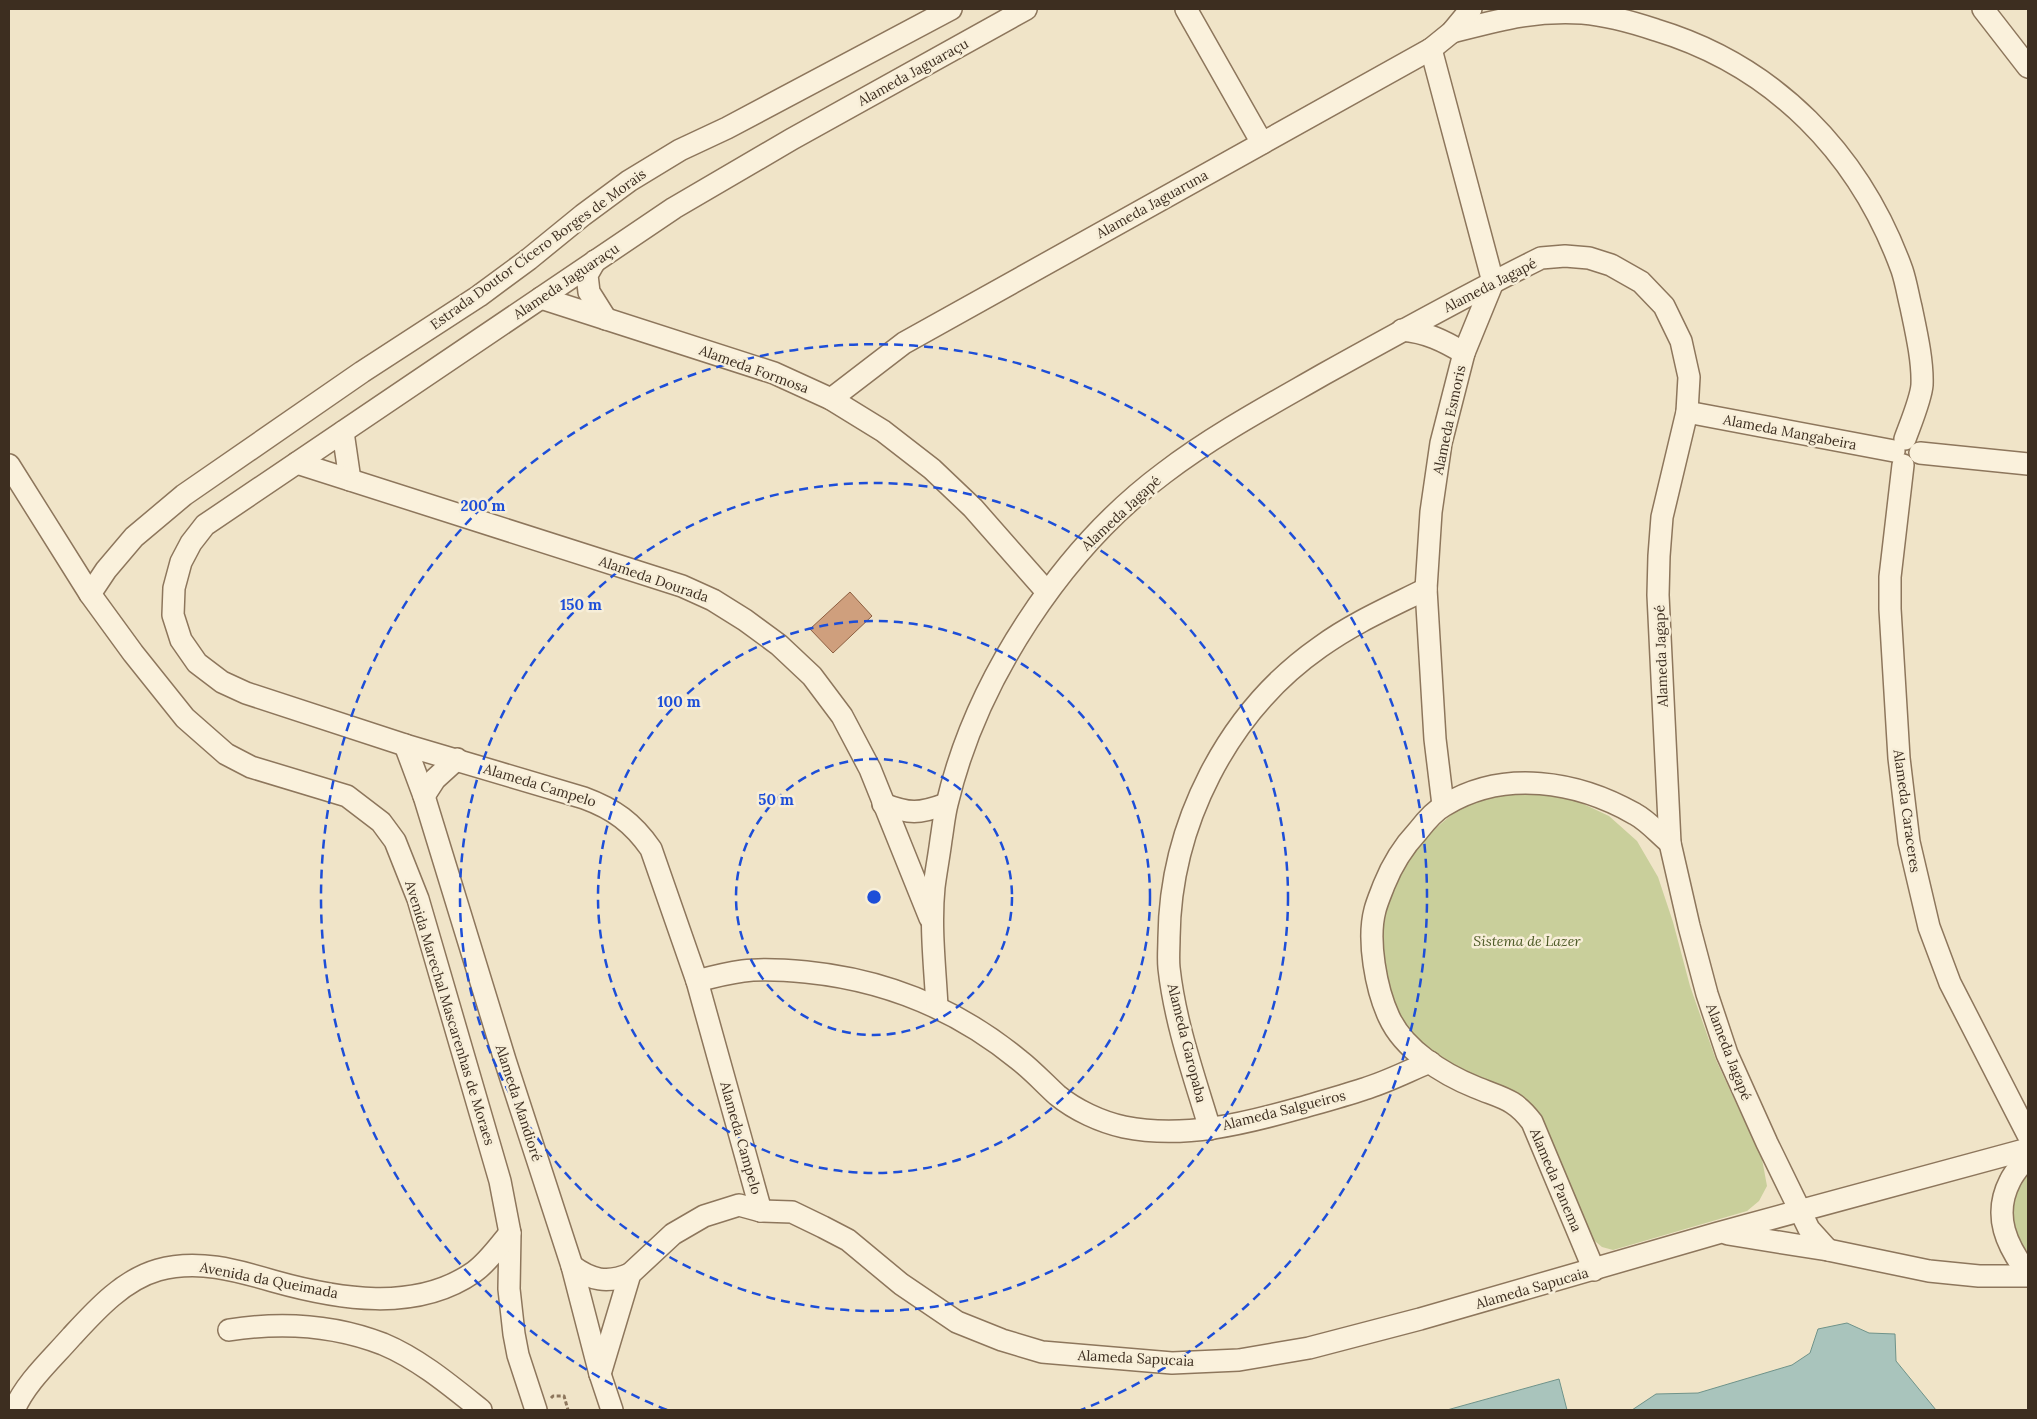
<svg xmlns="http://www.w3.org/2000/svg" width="2037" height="1419" font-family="Lora,serif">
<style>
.green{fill:#c9cf9b}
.water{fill:#a9c4bc;stroke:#6f938a}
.building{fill:#cf9f7d;stroke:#8d5f41}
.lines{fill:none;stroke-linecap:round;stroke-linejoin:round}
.minor-casing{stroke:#8d765c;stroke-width:24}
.path{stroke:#8d765c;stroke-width:3;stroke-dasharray:4 2.5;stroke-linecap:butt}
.minor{stroke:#faf1dc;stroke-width:21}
.ring{fill:none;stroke:#1d4ed8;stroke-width:2.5;stroke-dasharray:9 6}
.labels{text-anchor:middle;stroke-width:5;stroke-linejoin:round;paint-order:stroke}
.street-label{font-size:14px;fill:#3d2e20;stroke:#f7eed8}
.park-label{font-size:14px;font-style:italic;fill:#4d5a26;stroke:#f7eed8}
.centre{fill:#1d4ed8;stroke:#f7eed8;stroke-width:2.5}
.ring-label{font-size:15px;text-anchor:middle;font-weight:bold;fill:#1d4ed8;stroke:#f7eed8;stroke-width:5;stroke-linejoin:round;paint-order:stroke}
</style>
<rect width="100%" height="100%" fill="#f0e4c8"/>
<g class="green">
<polygon points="1501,792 1542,792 1575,800 1609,816 1637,841 1658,877 1673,922 1690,986 1716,1060 1762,1159 1767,1186 1759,1201 1747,1211 1613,1250 1602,1247 1590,1237 1535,1110 1437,1057 1403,1024 1386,989 1379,949 1383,912 1398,871 1428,835 1465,803"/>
<polygon points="2028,1174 2028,1251 2019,1245 2010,1215 2017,1182"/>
</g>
<g class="water">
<polygon points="1847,1323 1869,1333 1895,1334 1896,1361 1936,1410 1632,1410 1656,1394 1698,1393 1792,1365 1810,1353 1818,1329"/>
<polygon points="1559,1379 1567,1410 1447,1410"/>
</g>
<polygon class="building" points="850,592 872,616 833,653 810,629"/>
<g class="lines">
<g class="minor-casing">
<g id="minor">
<polyline points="1186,9 1262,143"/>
<polyline points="1983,9 2028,67"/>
<path d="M1452,32C1499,20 1533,10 1582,13C1607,15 1632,22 1656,30C1775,66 1860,154 1902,270C1906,282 1908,295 1911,307C1916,331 1923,361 1922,385C1921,399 1910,425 1905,439"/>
<polyline points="1431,49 1493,282 1464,353 1441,443 1431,512 1426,589 1435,739 1443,805"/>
<polyline points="595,261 587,275 589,292 606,319"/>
<polyline points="541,298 774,373 831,399 883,431 932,469 973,508 1047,592"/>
<path d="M1402,330C1426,332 1444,341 1464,353"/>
<polyline points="831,399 904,343 1431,49 1452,32 1471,9"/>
<polyline points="1687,412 1894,451"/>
<polyline points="343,432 350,480"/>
<polyline points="1920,453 2028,464"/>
<polyline points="297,463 682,586 713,600 745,620 779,645 812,676 842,716 870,769 930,918"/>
<polyline points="9,465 90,594 133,653 185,718 226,754 251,767 347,796 381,822 395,841 418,899 500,1181 510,1233 509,1289 514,1334 518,1355 536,1410"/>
<polyline points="1903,465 1890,577 1890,609 1899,758 1909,842 1929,927 1950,983 2028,1135"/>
<polyline points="90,594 106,570 134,537 184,495 362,372 479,296 529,259 583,215 629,181 680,150 727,128 951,9"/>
<polyline points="405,745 424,796 505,1060 572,1266 600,1374 612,1410"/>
<polyline points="424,796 435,779 457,759"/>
<path d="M883,804C909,814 919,814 946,804"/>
<path d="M697,981C712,977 728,973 743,971C764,968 786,970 806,972C886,980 957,1009 1019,1060C1032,1070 1044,1083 1057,1095C1075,1110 1101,1122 1124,1127C1183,1139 1243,1124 1300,1108C1321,1102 1343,1096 1364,1089C1387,1082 1408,1071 1430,1062"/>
<path d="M937,1007C935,967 930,927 934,887C936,871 939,856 941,840C943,828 944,816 947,804C976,680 1062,549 1164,473C1214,435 1270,405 1324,374C1396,334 1468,294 1541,258L1565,256L1589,258L1611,265L1641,282L1664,306L1681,341L1689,377L1687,412L1662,517L1659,556L1658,595L1670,843L1689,926L1707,994L1727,1054L1767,1143L1809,1229L1828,1250"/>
<path d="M1210,1129C1194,1076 1175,1023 1169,968C1168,958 1169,948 1169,938C1170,825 1227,712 1320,647C1353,623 1390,607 1426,589"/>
<path d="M2028,1156C2022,1164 2014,1172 2010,1181C1992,1216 2007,1246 2028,1274"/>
<path d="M761,1211L697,981L651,849C633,823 614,809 584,798L405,745L246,693L222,682L197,663L181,640L173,615L174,588L181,562L191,543L205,525L674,208L792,139L1026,9"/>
<polyline points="1728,1234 1828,1250 1929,1271 1979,1276 2028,1276"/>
<path d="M572,1266C591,1280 607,1284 630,1274"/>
<path d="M1594,1270L1532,1122C1514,1098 1501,1098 1475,1087C1443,1074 1404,1050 1389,1017C1376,989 1367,940 1375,910C1377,902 1381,893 1384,885C1392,865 1403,847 1418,831C1425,822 1434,811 1445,805C1504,769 1577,781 1635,814C1648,821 1659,834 1670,843"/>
<path d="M229,1330C280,1322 334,1325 383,1344C419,1359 451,1386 481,1410"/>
<polyline points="600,1374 630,1274 673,1234 704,1216 739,1205 761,1211 792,1212 823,1227 848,1240 901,1284 957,1322 1002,1340 1042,1352 1172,1363 1239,1360 1309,1348 1420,1319 1718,1233 2028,1149"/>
<path d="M14,1410C26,1382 52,1359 72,1336C96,1310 123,1280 158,1270C197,1259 236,1270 273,1281C337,1299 416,1313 474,1272C488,1262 499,1246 510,1233"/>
</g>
</g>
<polyline class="path" points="551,1398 553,1396 564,1396 568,1410"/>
<use href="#minor" class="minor"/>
</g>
<g class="ring">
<circle cx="874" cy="897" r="138"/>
<circle cx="874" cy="897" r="276"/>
<circle cx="874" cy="897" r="414"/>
<path d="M667 1410A553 553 0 1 1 1081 1410"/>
</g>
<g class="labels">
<g class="street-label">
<text transform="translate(913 72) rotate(-29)" y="5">Alameda Jaguaraçu</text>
<text transform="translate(1152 204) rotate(-29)" y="5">Alameda Jaguaruna</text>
<text transform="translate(538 249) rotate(-36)" y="5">Estrada Doutor Cícero Borges de Morais</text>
<text transform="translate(566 281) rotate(-34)" y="5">Alameda Jaguaraçu</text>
<text transform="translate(1490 285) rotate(-27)" y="5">Alameda Jagapé</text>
<text transform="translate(754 369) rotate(20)" y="5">Alameda Formosa</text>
<text transform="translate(1449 420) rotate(-78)" y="5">Alameda Esmoris</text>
<text transform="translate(1790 432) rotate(11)" y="5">Alameda Mangabeira</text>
<text transform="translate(1121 513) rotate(-43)" y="5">Alameda Jagapé</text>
<text transform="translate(654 579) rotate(19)" y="5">Alameda Dourada</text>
<text transform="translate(1661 656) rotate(-92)" y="5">Alameda Jagapé</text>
<text transform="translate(540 785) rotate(17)" y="5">Alameda Campelo</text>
<text transform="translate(1907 811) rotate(82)" y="5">Alameda Caraceres</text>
<text transform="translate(450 1013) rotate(73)" y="5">Avenida Marechal Mascarenhas de Moraes</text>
<text transform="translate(1187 1043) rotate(76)" y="5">Alameda Garopaba</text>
<text transform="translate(1729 1052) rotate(69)" y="5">Alameda Jagapé</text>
<text transform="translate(519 1103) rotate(72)" y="5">Alameda Mandioré</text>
<text transform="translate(1284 1110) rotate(-14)" y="5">Alameda Salgueiros</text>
<text transform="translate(741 1138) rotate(74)" y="5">Alameda Campelo</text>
<text transform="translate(1556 1180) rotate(67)" y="5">Alameda Panema</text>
<text transform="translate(269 1280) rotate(11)" y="5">Avenida da Queimada</text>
<text transform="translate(1532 1288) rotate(-16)" y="5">Alameda Sapucaia</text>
<text transform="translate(1136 1358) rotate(3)" y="5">Alameda Sapucaia</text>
</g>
<g class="park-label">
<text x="1527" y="946">Sistema de Lazer</text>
</g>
</g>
<circle cx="874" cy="897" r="8" class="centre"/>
<g class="ring-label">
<text x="483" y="511">200 m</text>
<text x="581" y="610">150 m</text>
<text x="679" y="707">100 m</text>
<text x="776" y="805">50 m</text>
</g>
<rect width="2037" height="1419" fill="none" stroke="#3d2e20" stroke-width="20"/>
</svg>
